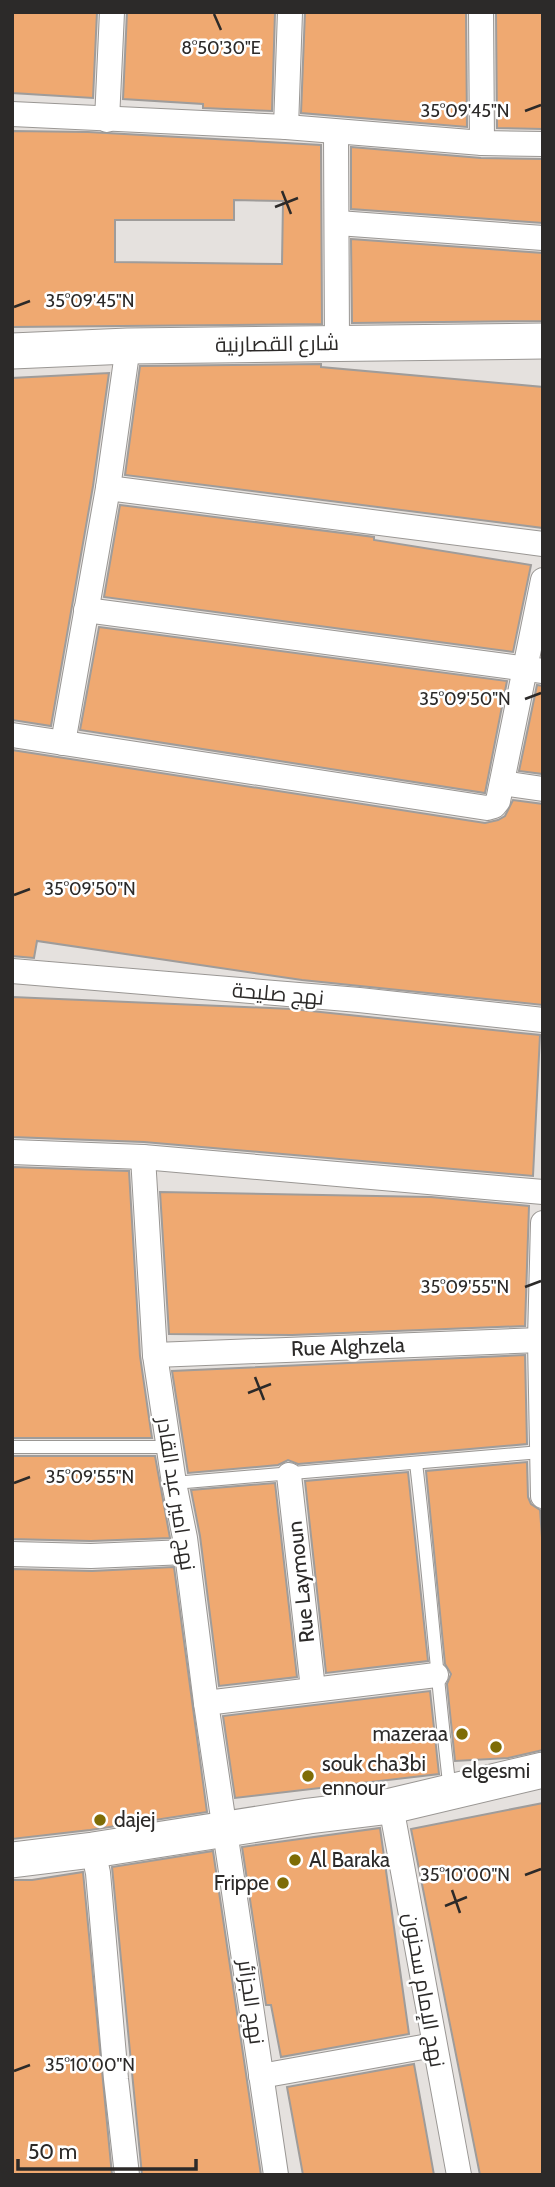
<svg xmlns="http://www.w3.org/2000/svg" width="555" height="2187" font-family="Cabin,Cairo,sans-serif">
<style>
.building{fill:#efa971;stroke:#9f9c9a;stroke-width:2;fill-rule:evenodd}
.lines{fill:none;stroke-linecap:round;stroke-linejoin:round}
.lane-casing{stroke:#9a9794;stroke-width:14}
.street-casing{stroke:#9a9794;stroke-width:26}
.secondary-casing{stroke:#9a9794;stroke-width:37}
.lane{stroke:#fff;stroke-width:12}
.street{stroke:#fff;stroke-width:24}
.secondary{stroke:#fff;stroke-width:35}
.ticks{fill:none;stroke:#2c2a29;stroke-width:2.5}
.poi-dot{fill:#7e6c05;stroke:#fff;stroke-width:2.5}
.labels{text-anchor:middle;stroke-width:5;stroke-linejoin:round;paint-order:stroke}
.street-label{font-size:21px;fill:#2c2a29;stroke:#fff}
.poi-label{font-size:21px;fill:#2c2a29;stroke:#fff;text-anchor:start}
.ticks-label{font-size:18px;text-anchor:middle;fill:#2c2a29;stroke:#fff;stroke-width:5;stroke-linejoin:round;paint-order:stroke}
</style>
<rect width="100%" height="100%" fill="#e5e1de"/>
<g class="building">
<polygon points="12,12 97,12 93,98 12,93"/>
<polygon points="127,12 275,12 272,111 203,108 203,104 123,99"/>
<polygon points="305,12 466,12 467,127 301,113"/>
<polygon points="496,12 543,12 543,129 497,128"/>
<path d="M12,131L88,132L321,145L322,324L12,327ZM234,200L283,201L282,264L115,262V220H234Z"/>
<polygon points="351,147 481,158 543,159 543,223 351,209"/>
<polygon points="351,239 543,253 543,321 352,323"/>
<polygon points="321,364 321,367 543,387 543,528 125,475 140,366"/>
<polygon points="109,373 93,486 51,726 12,720 12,378"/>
<polygon points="120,505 374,537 374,540 531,565 513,652 104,597"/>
<polygon points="99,627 507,681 485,793 80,730"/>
<polygon points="537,685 543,686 543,774 519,771"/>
<polygon points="12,750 485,823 498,820 505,816 513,800 543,804 543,1005 302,980 37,941 34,958 12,956"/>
<polygon points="12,997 292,1009 540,1035 533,1176 144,1142 12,1137"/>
<polygon points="12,1167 129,1171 140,1356 152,1438 12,1438"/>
<polygon points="160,1192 431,1197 529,1206 525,1326 292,1335 169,1334"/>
<polygon points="525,1355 527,1444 298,1464 288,1460 278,1465 188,1473 172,1371"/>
<polygon points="12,1456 155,1456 170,1538 91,1541 12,1539"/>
<polygon points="527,1462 528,1497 531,1504 540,1510 543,1551 543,1750 508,1758 455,1761 447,1684 451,1674 445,1664 426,1471"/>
<polygon points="408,1472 428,1661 326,1673 305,1481"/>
<polygon points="275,1483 297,1677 219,1686 200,1536 191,1490"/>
<polygon points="174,1567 207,1812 90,1830 12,1839 12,1569 92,1571"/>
<polygon points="430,1691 439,1774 235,1798 223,1716"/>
<polygon points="543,1803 543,2175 480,2175 411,1829"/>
<polygon points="380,1828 409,2034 281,2057 271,2005 266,2005 242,1847"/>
<polygon points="213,1851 261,2175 142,2175 112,1867"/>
<polygon points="83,1872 112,2175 12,2175 12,1880 32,1880"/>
<polygon points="414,2064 434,2175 303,2175 287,2087"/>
</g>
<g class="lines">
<g class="lane-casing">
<g id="lane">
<polyline points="12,1447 168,1447"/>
<path d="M416,1463C429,1572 437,1681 450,1791"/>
<polyline points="174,1483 541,1452"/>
</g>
</g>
<g class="street-casing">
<g id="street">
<polyline points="481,12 482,143"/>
<polyline points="12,114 286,127 482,143 543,144"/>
<polyline points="107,120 112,12"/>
<polyline points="286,127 290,12"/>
<polyline points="336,133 337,343"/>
<polyline points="338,223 543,238"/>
<polyline points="108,488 543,544"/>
<polyline points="86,610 543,671"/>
<polyline points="12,735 487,808 494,806 498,801 543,580"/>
<polyline points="63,743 108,488 128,346"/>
<polyline points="502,783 543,789"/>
<polyline points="12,971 359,1000 543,1020"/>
<polyline points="12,1152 143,1157 543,1192"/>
<polyline points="143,1157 155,1355 174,1483 185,1538 206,1703 276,2175"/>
<polyline points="543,1223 540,1340 543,1496"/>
<polyline points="155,1355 540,1340"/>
<polyline points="289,1475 313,1689"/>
<polyline points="12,1554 91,1556 186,1552"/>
<polyline points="206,1703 436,1675"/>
<polyline points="391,1806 459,2175"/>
<polyline points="93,1850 98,1873 116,2079 127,2175"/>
<polyline points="261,2076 434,2045"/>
</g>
</g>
<g class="secondary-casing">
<g id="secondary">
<polyline points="12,351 128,346 543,341"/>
<polyline points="12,1860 93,1850 309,1816 391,1806 543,1770"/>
</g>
</g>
<use href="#lane" class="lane"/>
<use href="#street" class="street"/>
<use href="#secondary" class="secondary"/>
</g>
<path class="ticks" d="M214,14L221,30M525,111L541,105M282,191L291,214M275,207L298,198M14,307L30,301M525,699L541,693M14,895L30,889M525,1287L541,1281M255,1377L264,1400M248,1393L271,1384M14,1483L30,1477M525,1875L541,1869M452,1890L460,1913M445,1906L467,1897M14,2071L30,2065"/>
<g class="poi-dot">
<circle cx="462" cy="1734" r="7"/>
<circle cx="496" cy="1747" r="7"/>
<circle cx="308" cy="1776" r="7"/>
<circle cx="100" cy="1820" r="7"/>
<circle cx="295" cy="1860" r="7"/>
<circle cx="283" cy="1883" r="7"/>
</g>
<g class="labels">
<g class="street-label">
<text transform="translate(277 344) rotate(-1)" y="7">شارع القصارنية</text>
<text transform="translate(278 994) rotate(5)" y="7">نهج صليحة</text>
<text transform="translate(348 1347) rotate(-2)" y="7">Rue Alghzela</text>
<text transform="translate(176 1494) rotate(81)" y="7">نهج امير عبد القادر</text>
<text transform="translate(301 1582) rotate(-96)" y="7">Rue Laymoun</text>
<text transform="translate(424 1990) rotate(80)" y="7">نهج الإمام سحنون</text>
<text transform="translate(251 2002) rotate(82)" y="7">نهج الجزائر</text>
</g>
<g class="poi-label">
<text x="448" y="1741" text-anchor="end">mazeraa</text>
<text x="322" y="1771">souk cha3bi<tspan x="322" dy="24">ennour</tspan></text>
<text x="496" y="1778" text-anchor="middle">elgesmi</text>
<text x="114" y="1827">dajej</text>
<text x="309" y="1867">Al Baraka</text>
<text x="269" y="1890" text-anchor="end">Frippe</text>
</g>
</g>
<g class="ticks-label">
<text x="221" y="54">8°50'30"E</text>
<text x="465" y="117">35°09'45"N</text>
<text x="90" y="307">35°09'45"N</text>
<text x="465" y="705">35°09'50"N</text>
<text x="90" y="895">35°09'50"N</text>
<text x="465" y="1293">35°09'55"N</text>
<text x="90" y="1483">35°09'55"N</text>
<text x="465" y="1881">35°10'00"N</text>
<text x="90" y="2071">35°10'00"N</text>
</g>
<rect width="555" height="2187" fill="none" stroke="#2c2a29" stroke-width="28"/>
<path d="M18 2159v10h178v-10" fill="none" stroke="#2c2a29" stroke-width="3.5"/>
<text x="28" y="2159" font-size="21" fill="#2c2a29" stroke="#ffffff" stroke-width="5" paint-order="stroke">50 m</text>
</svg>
